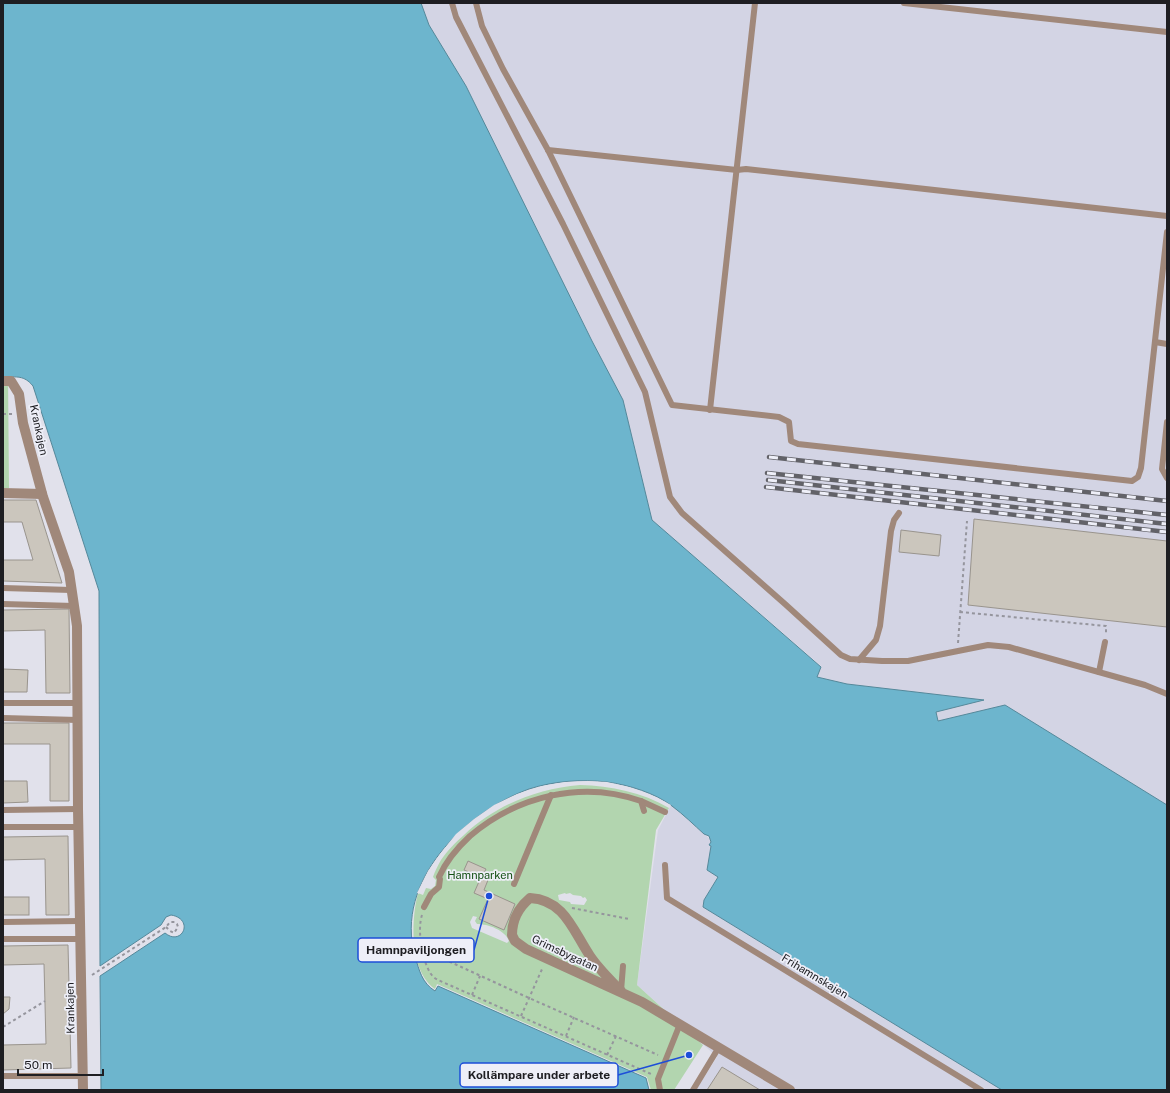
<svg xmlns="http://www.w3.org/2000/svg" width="1170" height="1093" font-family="'Public Sans',sans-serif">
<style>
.built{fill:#d3d4e4}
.green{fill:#b2d5af;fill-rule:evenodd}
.water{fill:#6db5cd;stroke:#55889a}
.pier{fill:#e1e1eb}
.building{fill:#cbc6bd;stroke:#99948d}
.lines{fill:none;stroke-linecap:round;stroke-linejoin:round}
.path{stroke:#95959d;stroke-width:2;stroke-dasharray:3 3;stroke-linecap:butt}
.lane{stroke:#a0887a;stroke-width:6}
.street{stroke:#a0887a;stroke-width:10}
.rail-casing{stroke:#626268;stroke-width:4.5}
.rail{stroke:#eeeff8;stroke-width:3;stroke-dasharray:9;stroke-linecap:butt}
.labels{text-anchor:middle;stroke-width:3.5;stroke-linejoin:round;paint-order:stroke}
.street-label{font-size:11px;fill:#1e1e22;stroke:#eeeff8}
.park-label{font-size:11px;fill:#135013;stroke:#eeeff8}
.leader{fill:none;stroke:#1d4ed8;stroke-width:1.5}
.callout-dot{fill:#1d4ed8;stroke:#eeeff8;stroke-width:1.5}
.callout{fill:#eeeff8;stroke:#1d4ed8;stroke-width:1.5}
.callout-label{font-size:12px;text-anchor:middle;font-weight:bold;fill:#1e1e22}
</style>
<rect width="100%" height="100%" fill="#e1e1eb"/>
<g class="built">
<polygon points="421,3 1167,3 1167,805 1005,705 938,721 936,712 982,700 847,684 817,677 821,666 652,520 623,400 592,341 466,86 429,25"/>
<polygon points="671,805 710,839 711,846 707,870 718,876 704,900 703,907 1002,1090 696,1090 717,1057 637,985 658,830"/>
</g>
<g class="green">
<polygon points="3,377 8,377 9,488 3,488"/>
<path d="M580,785C611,786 642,792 669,808L656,830L637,985L703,1045L674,1090H651L647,1077L437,984L435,989C409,971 411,920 418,893L423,895L426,888L431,889L435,886L436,880L433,877C435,871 438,865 441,860C447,851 456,842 464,835C496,805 536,789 580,785ZM565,893L566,894L570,893L573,895L581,896L583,898L585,897L587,900L584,905L571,904L570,902L559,900L558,895ZM473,916L477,917L475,921L477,924C488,924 505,930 509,941L507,943L472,928L470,922Z"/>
</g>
<path class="water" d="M3,3H421L429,25L466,86L592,341L623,400L652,520L821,667L817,677L847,684L984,700L936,712L938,721L1005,705L1167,805V1090H1002L703,907L704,900L718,877L707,870L711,846L709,845L711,842L709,836L704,834C694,825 684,815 672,806C655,793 629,785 607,782C582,779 554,781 529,789C465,812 394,881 415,956C419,970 422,983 435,991L438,986L646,1078L649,1090H101L100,976L165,933C182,947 195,919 171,915L166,917L161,925L100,966L99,591L33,386C24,375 17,377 3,377Z"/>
<polygon class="pier" points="588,781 607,782 629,787 656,797 671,805 670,807 637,792 606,784 587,783 565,784 531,791 495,807 475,821 458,836 441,855 424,880 419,894 417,893 428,871 440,854 456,834 474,819 494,805 517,794 542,786 565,782"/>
<g class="building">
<polygon points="3,500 36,500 62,583 3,581 3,560 33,560 22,522 3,522"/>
<polygon points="974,519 1167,541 1167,627 968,605"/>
<polygon points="901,530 941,535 939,556 899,552"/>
<polygon points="69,609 70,693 46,693 45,630 3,631 3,610"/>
<polygon points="3,669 28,670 27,692 3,692"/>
<polygon points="3,723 69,723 69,801 50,801 50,744 3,744"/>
<polygon points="3,781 27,781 28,802 3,803"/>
<polygon points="68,836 69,915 46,915 45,859 3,860 3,837"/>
<polygon points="468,861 486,869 484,873 490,875 484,890 515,904 504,930 479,919 488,899 474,893 481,877 464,870"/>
<rect x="3" y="897" width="26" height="18"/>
<polygon points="68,945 71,1068 3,1070 3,1045 46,1044 44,964 3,965 3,946"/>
<polygon points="3,997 10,997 9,1009 3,1014"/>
<polygon points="722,1067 760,1090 707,1090"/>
</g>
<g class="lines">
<g class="path">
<polyline points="3,410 3,483"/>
<polyline points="3,414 12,414"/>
<polyline points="960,612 1106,626 1106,634"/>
<polyline points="958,643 967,521"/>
<polyline points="572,908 629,919"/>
<path d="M422,915C417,930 422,961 431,974C433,977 436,979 438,980L651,1074"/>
<polyline points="422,949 529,998 658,1055"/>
<polyline points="92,975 166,927 170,922 175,922 177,924 178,927 174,933 170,931 166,927"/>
<polyline points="472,995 480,976"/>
<polyline points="521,1016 543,967"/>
<polyline points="3,1027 45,1001"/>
<polyline points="566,1036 574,1017"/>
<polyline points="607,1055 616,1036"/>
</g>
<g class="lane">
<polyline points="452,3 456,17 563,224 645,392 670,497 682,513 785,604 841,655 850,659 882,661 908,661 988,645 1009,647 1145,685 1167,694"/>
<polyline points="476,3 482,26 503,69 548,150 672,405 779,417 789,422 791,441 798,444 1132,481 1138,477 1141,468 1167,232"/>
<polyline points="904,3 1167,32"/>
<polyline points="548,150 737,170 746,169 1167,216"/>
<polyline points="1155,342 1167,344"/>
<polyline points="710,410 755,3"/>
<polyline points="1167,422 1162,469 1167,478"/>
<polyline points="3,588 71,590"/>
<polyline points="3,604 74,606"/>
<polyline points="859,660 876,640 880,626 891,531 894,520 899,513"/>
<polyline points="1099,672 1105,642"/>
<polyline points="3,703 78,703"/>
<polyline points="3,718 78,720"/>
<polyline points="641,801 665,812"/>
<polyline points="3,810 78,809"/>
<polyline points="3,827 79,827"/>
<polyline points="665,865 667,898 981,1090"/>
<polyline points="514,884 551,795"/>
<path d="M424,907L431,894L439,887L440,879L439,877C446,861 457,848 470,836C517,796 582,780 641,801L644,811"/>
<polyline points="3,922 80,921"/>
<polyline points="3,939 81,939"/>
<polyline points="621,991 623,966"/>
<polyline points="3,1076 83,1076"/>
<polyline points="660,1090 658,1079 680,1024"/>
<polyline points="693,1090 719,1047"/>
</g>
<g class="street">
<polyline points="3,381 11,381 19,394 23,423 43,497 69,572 77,626 78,809 83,1090"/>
<polyline points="3,493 42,494"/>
<path d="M621,991C610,980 598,968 590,956C573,931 565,900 530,898C518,908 512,920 512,935L515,941L526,949L642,1002L790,1090"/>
</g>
<g class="rail-casing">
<g id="rail">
<polyline points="769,457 1167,501"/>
<polyline points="767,473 1167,515"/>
<polyline points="768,480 1167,524"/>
<polyline points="766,487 1167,532"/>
</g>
</g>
<use href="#rail" class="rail"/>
</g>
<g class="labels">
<g class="street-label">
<text transform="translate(39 430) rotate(78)" y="4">Krankajen</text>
<text transform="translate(565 953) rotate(25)" y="4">Grimsbygatan</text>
<text transform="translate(815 976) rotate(31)" y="4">Frihamnskajen</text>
<text transform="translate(70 1008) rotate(-91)" y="4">Krankajen</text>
</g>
<g class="park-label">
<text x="480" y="879">Hamnparken</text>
</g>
</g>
<path class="leader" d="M489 896L474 950M689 1055L618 1075"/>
<g class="callout-dot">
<circle cx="489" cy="896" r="4"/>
<circle cx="689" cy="1055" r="4"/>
</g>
<g class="callout">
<rect x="358" y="938" width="116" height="24" rx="4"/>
<rect x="460" y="1063" width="158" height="24" rx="4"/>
</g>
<g class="callout-label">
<text x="416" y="954">Hamnpaviljongen</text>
<text x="539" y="1079">Kollämpare under arbete</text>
</g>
<rect width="1170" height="1093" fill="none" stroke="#1e1e22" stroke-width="8"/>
<path d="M18 1069v6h85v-6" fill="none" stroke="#1e1e22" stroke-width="2"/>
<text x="24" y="1069" font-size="12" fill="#1e1e22" stroke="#eeeff8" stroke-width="3" paint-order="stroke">50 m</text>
</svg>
